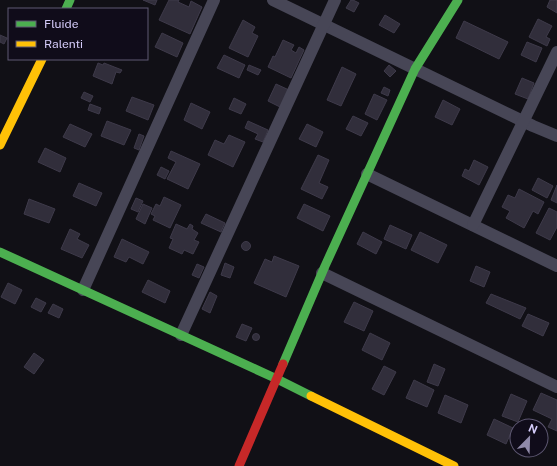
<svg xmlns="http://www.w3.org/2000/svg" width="557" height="466" font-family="'Public Sans',sans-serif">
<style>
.building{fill:#312e3b;stroke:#3e3a4a}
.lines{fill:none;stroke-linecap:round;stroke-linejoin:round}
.street{stroke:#474656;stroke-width:12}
.fast{stroke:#4caf50;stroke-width:9}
.slow{stroke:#ffc107;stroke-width:9}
.jam{stroke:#c62828;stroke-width:9}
</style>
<rect width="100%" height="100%" fill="#111016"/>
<g class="building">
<polygon points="143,0 157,0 155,5"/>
<polygon points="169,0 179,0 178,2 189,7 191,1 202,7 190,34 159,20"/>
<polygon points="351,0 353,0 359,3 354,12 346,8"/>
<polygon points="550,0 557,0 557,13 547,7"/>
<polygon points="385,15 400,24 394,33 379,25"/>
<polygon points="538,19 552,26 546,37 550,39 547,46 529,37"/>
<polygon points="243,20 255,27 252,33 258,36 248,57 229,48"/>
<polygon points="464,21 508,42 499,59 456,38"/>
<polygon points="162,33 183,43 177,57 155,47"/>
<polygon points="0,35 7,38 4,44 0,42"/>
<polygon points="283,40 294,45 291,50 296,53 299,47 304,50 291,78 268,67 273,56 275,57"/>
<polygon points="527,42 542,48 536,62 521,55"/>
<polygon points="224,55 245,65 239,78 217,68"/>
<polygon points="98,63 103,65 104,63 122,70 120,73 116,72 112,84 93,76"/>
<polygon points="249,65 261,70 258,75 247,70"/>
<polygon points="389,65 396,71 390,77 384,71"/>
<polygon points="342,67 356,74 341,106 327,100"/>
<polygon points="522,78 534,83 528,99 515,94"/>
<polygon points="276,84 289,90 280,107 268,101"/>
<polygon points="384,87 390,90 388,96 381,93"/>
<polygon points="84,92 93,96 90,102 81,98"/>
<polygon points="374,94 387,100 377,120 365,114"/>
<polygon points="132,97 154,105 148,120 126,111"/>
<polygon points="234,98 246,104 241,114 229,109"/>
<polygon points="443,100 460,109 452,125 435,117"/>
<polygon points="191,103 210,112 202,129 184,120"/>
<polygon points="90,104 101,108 99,114 88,110"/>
<polygon points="353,116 368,123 361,136 346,129"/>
<polygon points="107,121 131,130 124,145 101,136"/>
<polygon points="248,121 268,130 263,142 255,139 258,134 245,128"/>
<polygon points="70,124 92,134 85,147 63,137"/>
<polygon points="307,124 323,132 316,147 299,139"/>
<polygon points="139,134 144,136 139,150 134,148"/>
<polygon points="229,135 245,142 233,167 208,155 215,140 224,144"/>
<polygon points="45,148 66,158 60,172 38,162"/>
<polygon points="171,151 200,164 188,189 167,179 176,162 168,158"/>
<polygon points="318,155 329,160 319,183 328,187 322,199 301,189"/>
<polygon points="474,160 488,167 479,185 462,176 465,169 469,171"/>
<polygon points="161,167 169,171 165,179 157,175"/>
<polygon points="538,178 553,186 547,198 532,190"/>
<polygon points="79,183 102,193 96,206 73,196"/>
<polygon points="557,185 557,203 551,200"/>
<polygon points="519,189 544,202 538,214 533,211 524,228 506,218 510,211 502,207 508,195 515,198"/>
<polygon points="164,197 181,205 170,228 153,220 155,216 151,214 156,204 160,206"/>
<polygon points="136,198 143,201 138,212 131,209"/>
<polygon points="29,199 55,209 49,223 24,214"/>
<polygon points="143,204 152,208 145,224 136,219"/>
<polygon points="304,204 330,216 323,231 297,218"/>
<polygon points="549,208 557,212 557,227 550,240 536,233"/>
<polygon points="206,214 225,223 221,232 201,223"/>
<polygon points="176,224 187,229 190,224 193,226 192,229 198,233 194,240 199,242 193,254 184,250 182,254 169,248 173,239 170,238"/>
<polygon points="390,225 412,235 406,249 384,239"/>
<polygon points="70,229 80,234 77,239 89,245 82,258 61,249"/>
<polygon points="363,232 382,242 376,254 357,244"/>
<polygon points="420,232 447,245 438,263 411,250"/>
<polygon points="122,239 149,252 143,264 129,257 126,262 114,257"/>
<circle cx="246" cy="246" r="4.5"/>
<polygon points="274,256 299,266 286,297 254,283 265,259 272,262"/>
<polygon points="225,263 234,267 230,278 221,275"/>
<polygon points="197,264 204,267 199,278 192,275"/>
<polygon points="476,266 490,272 484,287 470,281"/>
<polygon points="148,280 170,291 165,303 142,292"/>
<polygon points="8,283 22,290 15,304 1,297"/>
<polygon points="210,292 217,296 210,313 202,309"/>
<polygon points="491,294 526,308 520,319 486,303"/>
<polygon points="36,298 46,303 41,312 31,307"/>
<polygon points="354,302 373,311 364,331 344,322"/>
<polygon points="53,304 63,309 59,318 48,313"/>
<polygon points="528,314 549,323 543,336 522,326"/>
<polygon points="242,324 252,328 246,341 236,337"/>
<polygon points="370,333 390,343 382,360 362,350"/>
<circle cx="256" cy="337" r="3.5"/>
<polygon points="34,353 44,360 34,374 24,367"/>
<polygon points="434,364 445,369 438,386 427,382"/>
<polygon points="384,366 396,372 384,395 372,389"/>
<polygon points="414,380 434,390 427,407 406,398"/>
<polygon points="541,393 557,400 557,431 548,427 552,419 533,410"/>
<polygon points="511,394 527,401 518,422 502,416"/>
<polygon points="445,395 468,405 461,423 438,413"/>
<polygon points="494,419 513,428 506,444 487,435"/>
</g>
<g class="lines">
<g class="street">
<polyline points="273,0 533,126 557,136"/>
<polyline points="367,174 557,266"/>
<polyline points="473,225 557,52"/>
<polyline points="322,273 557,387"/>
<polyline points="83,290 214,0"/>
<polyline points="181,335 335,0"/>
</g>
<g class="fast">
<polyline points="66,9 70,0"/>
<polyline points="0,252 277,379 311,396"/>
<polyline points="283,364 325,266 415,69 458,0"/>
</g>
<g class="slow">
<polyline points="0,145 42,59"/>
<polyline points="311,396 454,466"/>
</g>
<polyline class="jam" points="239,466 283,364"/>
</g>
<rect x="8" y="8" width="140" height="52" fill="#100c1a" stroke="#5e5873"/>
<rect x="16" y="21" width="20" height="6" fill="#4caf50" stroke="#5e5873"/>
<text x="44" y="28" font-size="12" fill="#d4cbf9">Fluide</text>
<rect x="16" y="41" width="20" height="6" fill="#ffc107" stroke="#5e5873"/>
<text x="44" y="48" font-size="12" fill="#d4cbf9">Ralenti</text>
<g transform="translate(529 438) rotate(23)"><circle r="19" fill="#100c1a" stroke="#5e5873"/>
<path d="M0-3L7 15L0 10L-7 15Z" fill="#908aaa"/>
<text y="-6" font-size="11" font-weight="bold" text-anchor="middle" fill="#d4cbf9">N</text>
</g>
</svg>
